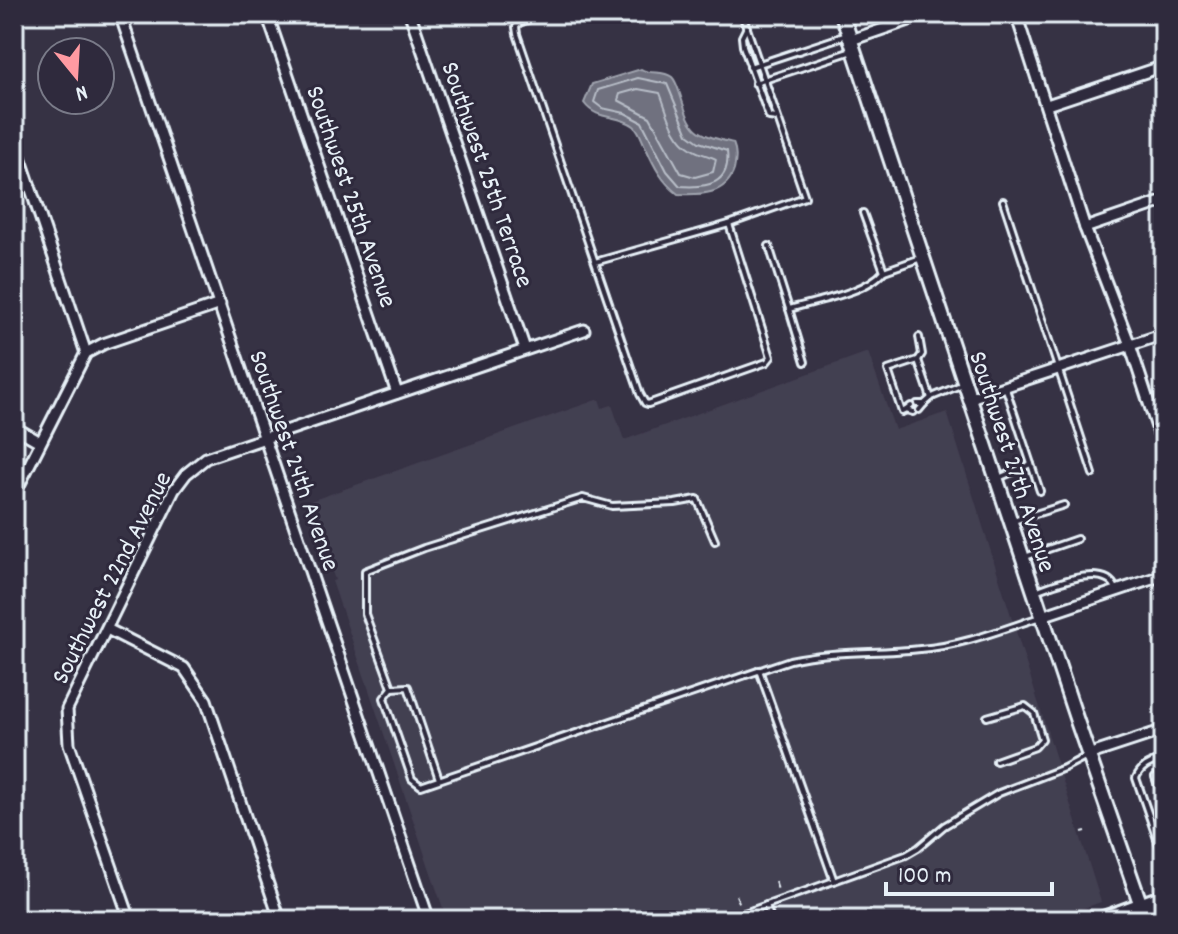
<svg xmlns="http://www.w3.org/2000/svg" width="1178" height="934" font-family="Dekko,sans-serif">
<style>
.built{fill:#433f51}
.water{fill:#70717f;stroke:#a0a4af;stroke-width:2}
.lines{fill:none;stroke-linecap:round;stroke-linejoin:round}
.shore{stroke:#b8bec8;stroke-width:2}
.lane-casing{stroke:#e8f1f8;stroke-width:10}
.street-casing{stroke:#e8f1f8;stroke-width:15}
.secondary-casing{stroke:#e8f1f8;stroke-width:18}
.primary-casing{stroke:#e8f1f8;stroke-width:20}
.path{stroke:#e8f1f8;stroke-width:2;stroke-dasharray:8 6;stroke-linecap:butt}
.lane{stroke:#2f2a3d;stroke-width:4}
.street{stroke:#2f2a3d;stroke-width:9}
.secondary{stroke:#2f2a3d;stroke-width:12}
.primary{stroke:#2f2a3d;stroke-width:14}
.labels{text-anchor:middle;stroke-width:6;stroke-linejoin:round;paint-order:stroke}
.street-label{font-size:26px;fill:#e8f1f8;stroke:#2f2a3d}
</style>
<rect width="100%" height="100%" fill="#363244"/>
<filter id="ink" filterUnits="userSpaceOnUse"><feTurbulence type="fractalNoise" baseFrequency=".0125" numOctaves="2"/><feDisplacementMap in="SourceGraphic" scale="16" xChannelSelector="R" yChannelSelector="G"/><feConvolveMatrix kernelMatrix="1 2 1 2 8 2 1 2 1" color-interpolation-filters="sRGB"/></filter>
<g filter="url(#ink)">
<polygon class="built" points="868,352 895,430 947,412 1101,902 1050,920 447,920 332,581 335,580 330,566 327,566 305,503 599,399 602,408 612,405 624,440"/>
<path class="water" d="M641,69C650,75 663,70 672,77C676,81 678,88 680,94C692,133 695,133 733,143C737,152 736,160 734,170C726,195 701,195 678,194C662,182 654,166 646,148C642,141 640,131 634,126C618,114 597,121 584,103L592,84Z"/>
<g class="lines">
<g class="shore">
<path d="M638,78L667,84L688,134L699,142L727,151C731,184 708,188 680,186L667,171L642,122L625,113L602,108L594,102L598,90Z"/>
<path d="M638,89L660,93C668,113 672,137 692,149C699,154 709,155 716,159L713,172L695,177L681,173L650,117L618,100L620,94Z"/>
</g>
<g class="lane-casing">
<g id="lane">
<polyline points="543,14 519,23 516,27 517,34 640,394 645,403 648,404 767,362 771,357 729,224 595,262"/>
<polyline points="747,27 742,37 743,46 769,117 777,118"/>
<polyline points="750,67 847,35"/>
<polyline points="755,83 852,51"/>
<polyline points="1003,201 1093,474"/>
<polyline points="863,213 884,271 921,258"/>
<polyline points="729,224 805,197 742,14"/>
<polyline points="769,246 789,309"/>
<polyline points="918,360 922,354 919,337"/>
<path d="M805,362L789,309C816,301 866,293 884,271"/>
<polyline points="1006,389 1040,491"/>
<polyline points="917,404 924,404 919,410"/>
<polyline points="924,404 932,397 963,384"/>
<polyline points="911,406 906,410 913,412"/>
<polyline points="906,410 902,412 888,370 918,360 931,398"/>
<polyline points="1001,477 1031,464"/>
<polyline points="1013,521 1064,505"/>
<path d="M715,541L697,499L675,503L612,506L583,498L424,548L365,571V614L392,688L384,698L412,779L421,786L790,660C834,650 876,654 920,649C961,646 1001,630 1040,617"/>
<polyline points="1025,557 1077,539"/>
<path d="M1035,591C1055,584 1106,562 1116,589"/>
<polyline points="759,670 834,881"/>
<polyline points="392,688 408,687 439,779"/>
<polyline points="987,717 1025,706 1034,713 1042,739 1035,747 996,761"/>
<path d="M1164,758C1151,763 1142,765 1136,778L1164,859"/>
<polyline points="1164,771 1155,777 1164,802"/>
<polyline points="766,905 771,920"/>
<polyline points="753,910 756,920"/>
<polyline points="725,920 906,855 918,848 944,826 999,793 1064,768 1085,757"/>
</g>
</g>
<g class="street-casing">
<g id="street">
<polyline points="120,14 429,920"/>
<polyline points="267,14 397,393"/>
<polyline points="410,14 525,349"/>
<polyline points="1016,14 1085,228 1130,345 1164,449"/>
<polyline points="851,40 927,14"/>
<polyline points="1047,105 1164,66"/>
<polyline points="14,139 86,353"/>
<polyline points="1085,228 1164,201"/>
<polyline points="970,398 1164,334"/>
<polyline points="14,427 40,442"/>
<polyline points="14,495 86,353 103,344 220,304"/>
<polyline points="1042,616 1164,575"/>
<polyline points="107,629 184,668 206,700 280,920"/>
<polyline points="1088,755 1164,730"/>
<polyline points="130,920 69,744 67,709 174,490 186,474 206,458 584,330"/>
</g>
</g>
<g class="secondary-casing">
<polyline id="secondary" points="842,14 1078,724 1146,920"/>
</g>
<g class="primary-casing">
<polyline id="primary" points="1101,920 1164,897"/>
</g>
<g class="path">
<polyline points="1082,832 1086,831"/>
<polyline points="775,881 779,893"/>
<polyline points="736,895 741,907"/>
</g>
<use href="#lane" class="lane"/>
<use href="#street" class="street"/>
<use href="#secondary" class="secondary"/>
<use href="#primary" class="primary"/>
</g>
</g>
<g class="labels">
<g class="street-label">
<text transform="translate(489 174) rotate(71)" y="9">Southwest 25th Terrace</text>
<text transform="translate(353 196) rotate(71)" y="9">Southwest 25th Avenue</text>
<text transform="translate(296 460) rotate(71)" y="9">Southwest 24th Avenue</text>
<text transform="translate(1014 461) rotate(72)" y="9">Southwest 27th Avenue</text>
<text transform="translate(110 577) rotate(-63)" y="9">Southwest 22nd Avenue</text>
</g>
</g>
<rect width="1178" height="934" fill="none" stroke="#2f2a3d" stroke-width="48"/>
<rect x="24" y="24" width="1130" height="886" fill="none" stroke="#e8f1f8" stroke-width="3" filter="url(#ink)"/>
<g transform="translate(76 76) rotate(162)"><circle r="38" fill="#2f2a3d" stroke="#797a88" stroke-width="2"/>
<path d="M0-6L14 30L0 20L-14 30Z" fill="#ff9aa2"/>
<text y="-12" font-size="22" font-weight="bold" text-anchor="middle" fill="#e8f1f8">N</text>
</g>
<path d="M886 882v12h166v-12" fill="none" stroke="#e8f1f8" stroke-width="4"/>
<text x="898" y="882" font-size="24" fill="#e8f1f8" stroke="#2f2a3d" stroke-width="6" paint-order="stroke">100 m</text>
</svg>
